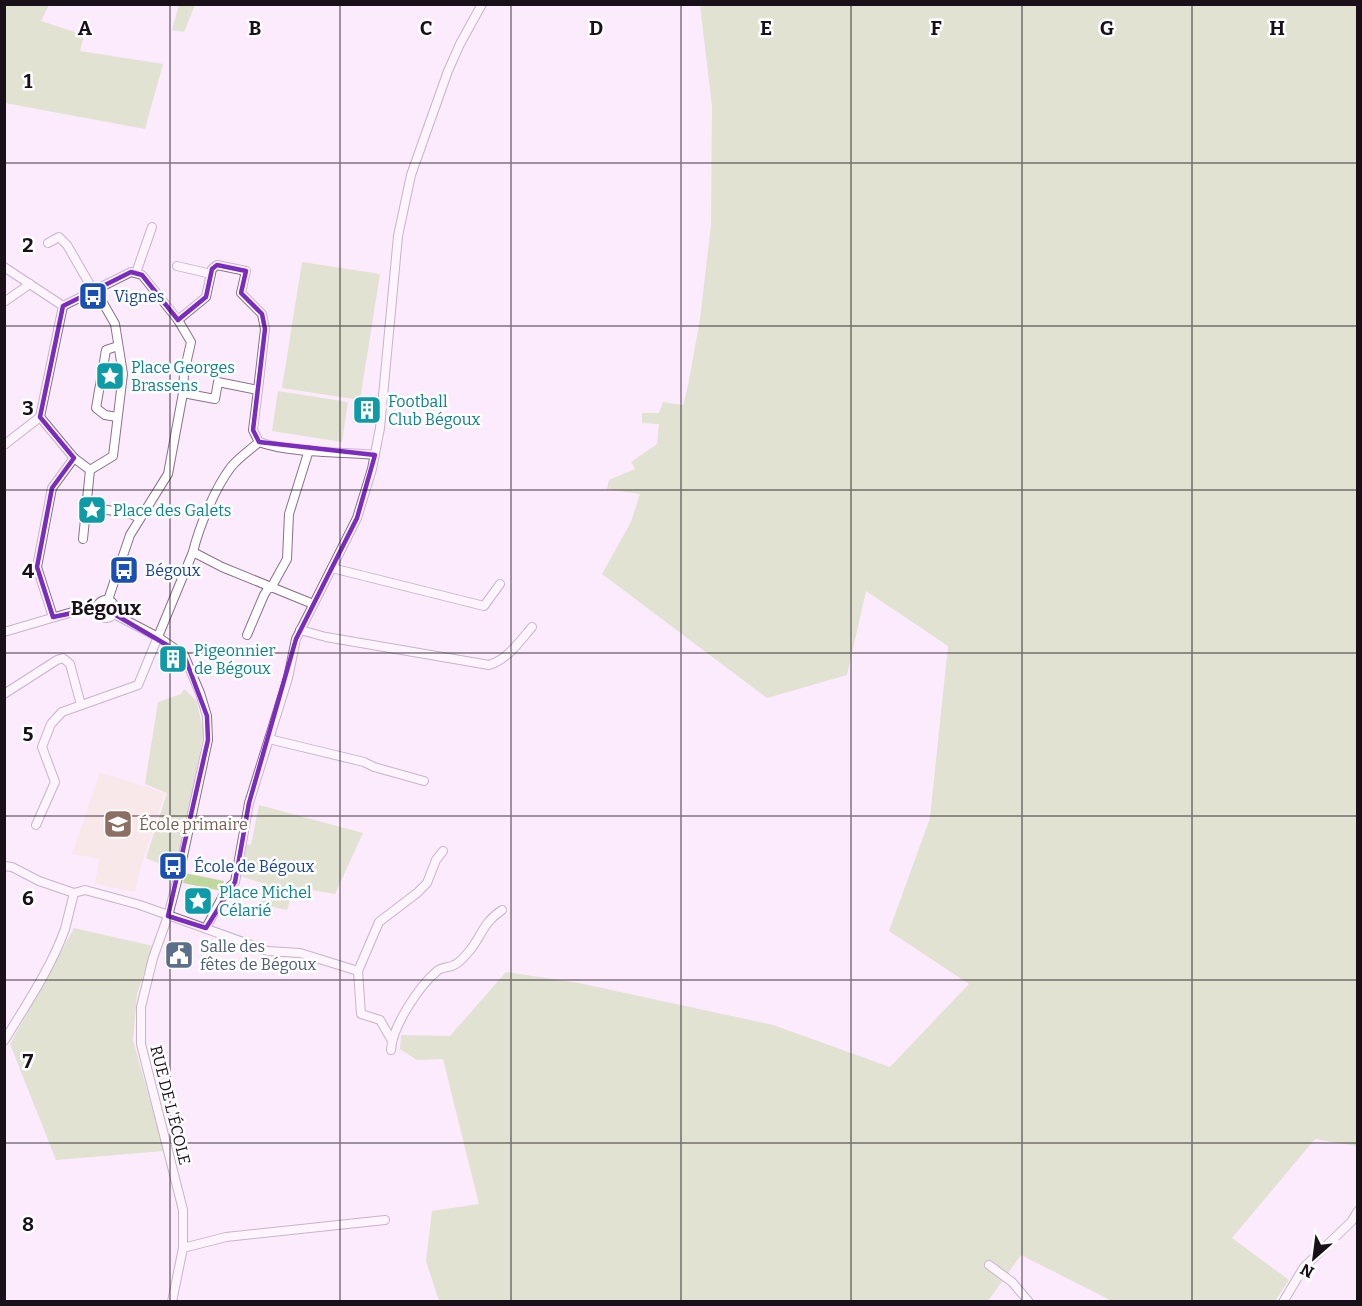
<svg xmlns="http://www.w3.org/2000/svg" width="1362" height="1306" font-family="Bitter,serif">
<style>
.education{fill:#f4e5d2}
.green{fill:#c0d79d}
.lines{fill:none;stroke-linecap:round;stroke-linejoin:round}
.street-casing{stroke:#89718b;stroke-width:10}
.street{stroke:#fff;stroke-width:8}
.marked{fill:none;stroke:#7b2cbf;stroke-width:4.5;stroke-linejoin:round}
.grid{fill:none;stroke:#19101a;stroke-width:1.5;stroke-opacity:0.55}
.labels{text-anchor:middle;stroke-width:5;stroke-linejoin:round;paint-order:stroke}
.transit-label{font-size:16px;fill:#164399;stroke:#fff;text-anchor:start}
.culture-label{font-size:16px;fill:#0d838f;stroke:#fff;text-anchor:start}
.education-label{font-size:16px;fill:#785e54;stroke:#fff;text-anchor:start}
.service-label{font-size:16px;fill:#4e5e75;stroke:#fff;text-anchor:start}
.street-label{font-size:16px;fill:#19101a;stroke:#fff}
.quarter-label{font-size:20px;font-weight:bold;fill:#19101a;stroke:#fff}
.grid-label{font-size:20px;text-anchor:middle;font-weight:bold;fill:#19101a;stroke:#fff;stroke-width:5;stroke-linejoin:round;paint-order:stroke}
</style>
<rect width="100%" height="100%" fill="#fcebfd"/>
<polygon class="education" points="100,772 165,793 141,866 135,892 95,884 99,859 72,854"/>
<g class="green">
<polygon points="4,5 49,5 41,21 84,35 80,51 163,64 145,129 5,103"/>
<polygon points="179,5 195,5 184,32 172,30"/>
<polygon points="700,5 1357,5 1357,1146 1315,1139 1232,1238 1289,1280 1275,1301 1112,1301 1021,1255 988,1301 439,1301 426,1261 432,1211 479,1204 443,1059 417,1060 400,1049 401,1035 450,1036 506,972 579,983 773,1025 890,1067 969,984 889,931 930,818 948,646 866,591 847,675 767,698 602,574 631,522 640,494 607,489 609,480 635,469 631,462 657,444 659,424 642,423 642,413 659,413 663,402 683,405 688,386 700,319 711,225 712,106"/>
<polygon points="302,262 380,274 360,400 282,388"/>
<polygon points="278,391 348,402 342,442 272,431"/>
<polygon points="184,689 196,700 204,731 177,871 146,858 167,793 145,784 158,702 181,694"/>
<polygon points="259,805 363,833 335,894 294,887 287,910 260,904 266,884 240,876 247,844 251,845"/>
<polygon points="185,873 224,881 222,891 183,883"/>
<polygon points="74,928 153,946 137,994 133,1040 164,1151 56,1160 10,1044"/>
</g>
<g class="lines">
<g class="street-casing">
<g id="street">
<polyline points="48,243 59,237 67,245 93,290"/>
<polyline points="177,266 211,274"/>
<polyline points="4,267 63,306"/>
<polyline points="136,273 152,227"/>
<polyline points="4,302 30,284"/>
<polyline points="63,306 131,272 142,275 178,320 191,342 184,373 183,393 168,474 130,535 108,600"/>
<polyline points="178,320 206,297 212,269 217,265 246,271 241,293 262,314 265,329 258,390 218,382 215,399 183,393"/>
<polyline points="40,417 74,458 52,488 37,567 53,617"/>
<polyline points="117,417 105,415 96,408 106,350 118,346"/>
<path d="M259,442C288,453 343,452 375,455"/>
<polyline points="4,445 40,417 63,306"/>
<polyline points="74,458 90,470 113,456 123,374 115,324 95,289"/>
<polyline points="87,507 128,513 140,518"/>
<polyline points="83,539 90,470"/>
<polyline points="193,552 222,567 313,604"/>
<polyline points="332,568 484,606 500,584"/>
<polyline points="271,588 287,559 289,514 309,450"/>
<circle cx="106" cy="609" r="9"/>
<polyline points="114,614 158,637 184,655 200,693 207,716 208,740 180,870 168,916 153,958 141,1007 141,1044 183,1210 183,1248 172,1302"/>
<path d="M300,630L326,637L489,665C508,659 520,641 532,627"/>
<polyline points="4,632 86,608 97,606"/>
<polyline points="247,635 264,595 269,587"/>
<polyline points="4,694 57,660 63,658 70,664 81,705"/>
<polyline points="269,739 364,762 374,767 424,781"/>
<path d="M36,825L55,782L42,747L51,724L62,712L138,685L193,552C199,527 215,488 231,467C238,458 250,450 259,442L253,430L258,390"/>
<polyline points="4,866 12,867 39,881 74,893 85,890 140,905 268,951 300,953 358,971"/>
<polyline points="206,928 226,890 235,882 249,803 288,678 296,639 357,518 372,469 380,428 398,236 411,175 448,71 460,44 482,4"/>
<polyline points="391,1039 380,1020 361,1014 358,971 379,922 417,893 427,883 436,860 443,851"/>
<path d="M4,1041C26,1005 51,968 65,929C68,917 71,905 74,893"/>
<path d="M391,1050C392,1027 419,986 437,971C441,967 449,968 454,965C459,963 467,954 471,949C483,933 483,923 502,910"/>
<polyline points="183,1248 226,1237 385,1220"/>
<polyline points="989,1265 1012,1282 1029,1302"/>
<polyline points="1283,1302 1304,1267 1351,1222 1358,1211"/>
</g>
</g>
<use href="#street" class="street"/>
</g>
<path d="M0 0H1362V1306H0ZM217,265L246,271L241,293L262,314L265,329L253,430L259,442L375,455L357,518L296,639L249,803L235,882L206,928L168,916L208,740L207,716L184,655L114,614L116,604L53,617L37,567L52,488L74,458L40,417L63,306L131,272L142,275L178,320L206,297L212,269Z" fill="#fcebfd" fill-opacity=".55" fill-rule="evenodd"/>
<path class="marked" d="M217,265L246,271L241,293L262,314L265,329L253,430L259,442L375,455L357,518L296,639L249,803L235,882L206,928L168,916L208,740L207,716L184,655L114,614L116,604L53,617L37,567L52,488L74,458L40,417L63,306L131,272L142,275L178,320L206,297L212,269Z"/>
<path class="grid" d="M170,4V1302M340,4V1302M511,4V1302M681,4V1302M851,4V1302M1022,4V1302M1192,4V1302M4,163H1358M4,326H1358M4,490H1358M4,653H1358M4,816H1358M4,980H1358M4,1143H1358"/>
<defs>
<g id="bus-square" transform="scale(1.5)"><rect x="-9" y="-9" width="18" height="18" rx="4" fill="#1a4fb4" stroke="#fff"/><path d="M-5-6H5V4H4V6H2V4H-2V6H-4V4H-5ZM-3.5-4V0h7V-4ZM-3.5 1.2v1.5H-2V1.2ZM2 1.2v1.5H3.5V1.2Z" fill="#fff"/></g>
<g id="sight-square" transform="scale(1.5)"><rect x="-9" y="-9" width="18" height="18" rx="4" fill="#0f9aa8" stroke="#fff"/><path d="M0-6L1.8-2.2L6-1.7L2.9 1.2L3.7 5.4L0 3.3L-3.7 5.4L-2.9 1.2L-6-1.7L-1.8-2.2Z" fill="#fff"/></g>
<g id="building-square" transform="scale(1.5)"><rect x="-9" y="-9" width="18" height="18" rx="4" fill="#0f9aa8" stroke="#fff"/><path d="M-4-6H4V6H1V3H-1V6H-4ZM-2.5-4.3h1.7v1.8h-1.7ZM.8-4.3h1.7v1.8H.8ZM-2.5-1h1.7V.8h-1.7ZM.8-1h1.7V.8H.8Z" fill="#fff"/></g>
<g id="school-square" transform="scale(1.5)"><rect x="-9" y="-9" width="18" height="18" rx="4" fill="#8d6e63" stroke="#fff"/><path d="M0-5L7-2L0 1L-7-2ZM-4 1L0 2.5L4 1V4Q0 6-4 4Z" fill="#fff"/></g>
<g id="civic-square" transform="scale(1.5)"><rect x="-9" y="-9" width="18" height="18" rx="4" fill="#5c6f8a" stroke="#fff"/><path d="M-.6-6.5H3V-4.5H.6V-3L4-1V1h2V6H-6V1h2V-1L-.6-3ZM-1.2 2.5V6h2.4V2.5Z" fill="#fff"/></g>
</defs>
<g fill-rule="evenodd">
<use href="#bus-square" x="93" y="296"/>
<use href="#sight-square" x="110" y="376"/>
<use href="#building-square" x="367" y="410"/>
<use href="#sight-square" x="92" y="510"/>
<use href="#bus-square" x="124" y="570"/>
<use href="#building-square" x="173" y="659"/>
<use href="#school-square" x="118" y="824"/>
<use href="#bus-square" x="173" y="866"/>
<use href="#sight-square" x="198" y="901"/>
<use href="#civic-square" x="179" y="955"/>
</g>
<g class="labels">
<g class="transit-label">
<text x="114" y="302">Vignes</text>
<text x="145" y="576">Bégoux</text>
<text x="194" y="872">École de Bégoux</text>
</g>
<g class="culture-label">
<text x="131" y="373">Place Georges<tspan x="131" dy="18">Brassens</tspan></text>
<text x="388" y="407">Football<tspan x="388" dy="18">Club Bégoux</tspan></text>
<text x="113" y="516">Place des Galets</text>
<text x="194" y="656">Pigeonnier<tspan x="194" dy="18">de Bégoux</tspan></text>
<text x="219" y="898">Place Michel<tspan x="219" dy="18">Célarié</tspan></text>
</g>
<g class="education-label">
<text x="139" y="830">École primaire</text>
</g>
<g class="service-label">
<text x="200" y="952">Salle des<tspan x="200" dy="18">fêtes de Bégoux</tspan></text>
</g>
<g class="street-label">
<text transform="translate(171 1105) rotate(76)" y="6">RUE DE L'ÉCOLE</text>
</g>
<g class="quarter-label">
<text x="106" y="615">Bégoux</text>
</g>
</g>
<g class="grid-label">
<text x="85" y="35">A</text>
<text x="255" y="35">B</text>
<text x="426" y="35">C</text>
<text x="596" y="35">D</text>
<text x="766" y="35">E</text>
<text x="936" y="35">F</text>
<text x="1107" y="35">G</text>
<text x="1277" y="35">H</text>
<text x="28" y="88">1</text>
<text x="28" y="252">2</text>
<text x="28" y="415">3</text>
<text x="28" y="578">4</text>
<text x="28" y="741">5</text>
<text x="28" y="905">6</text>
<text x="28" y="1068">7</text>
<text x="28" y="1231">8</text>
</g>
<rect width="1362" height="1306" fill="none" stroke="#19101a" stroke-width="12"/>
<g transform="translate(1314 1258) rotate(208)" stroke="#ffffff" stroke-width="4.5" paint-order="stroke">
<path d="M0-4.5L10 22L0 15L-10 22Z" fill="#19101a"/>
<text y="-9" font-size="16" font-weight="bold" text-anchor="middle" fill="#19101a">N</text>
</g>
</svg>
